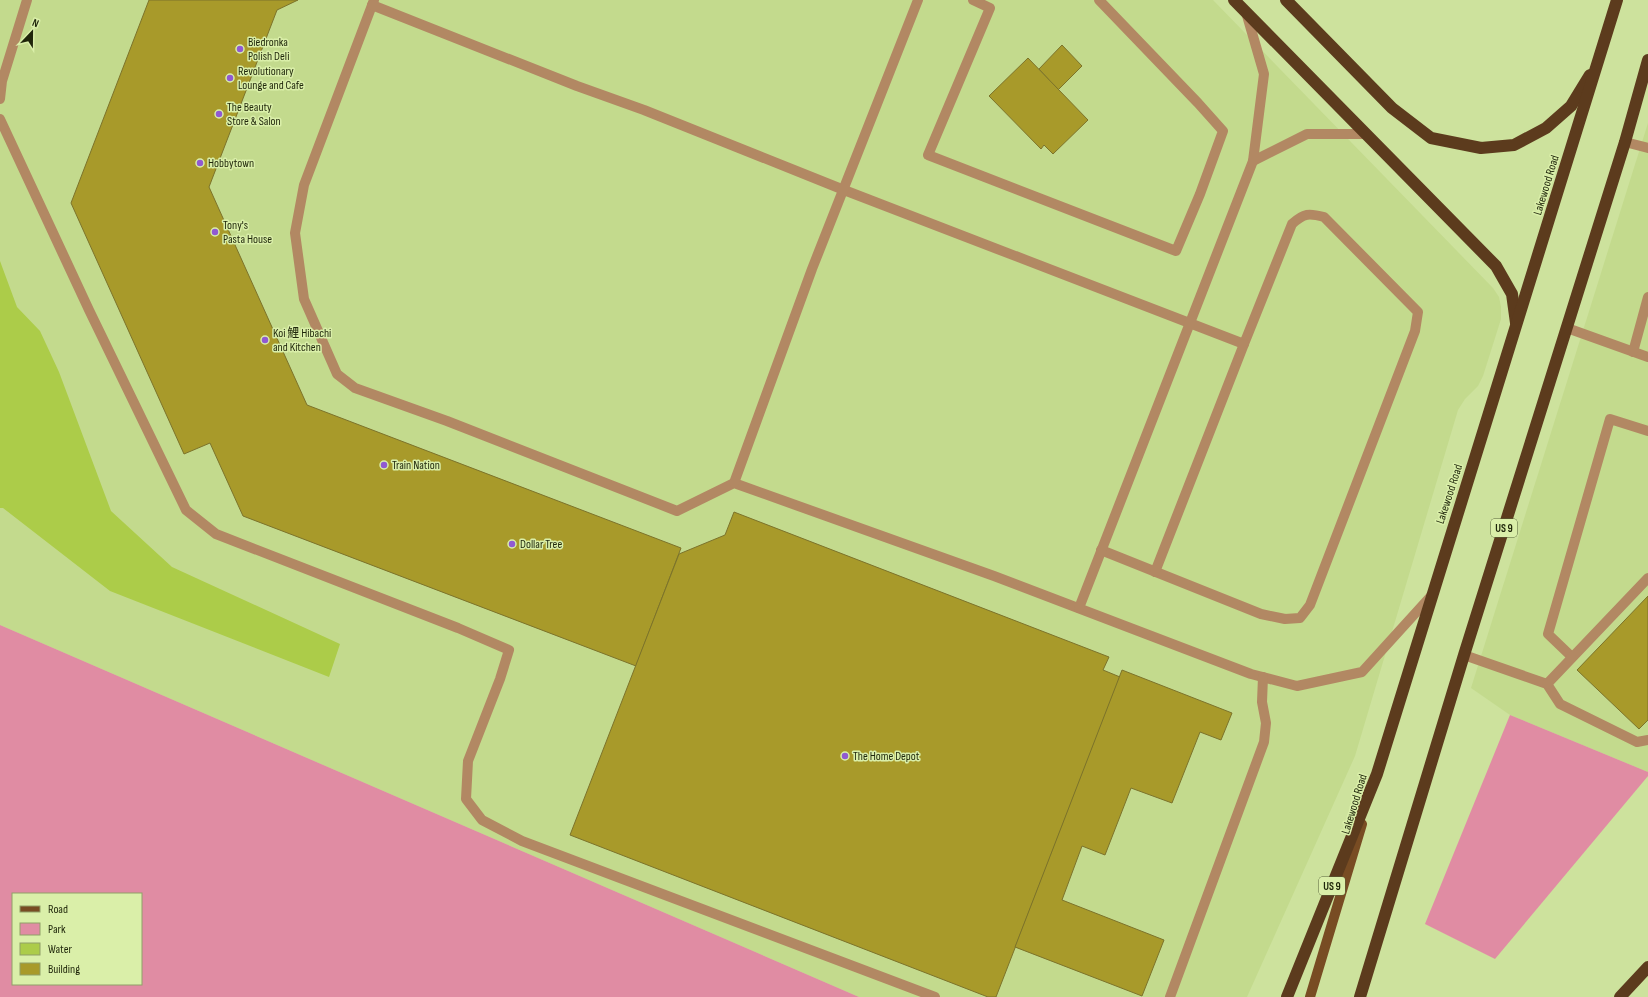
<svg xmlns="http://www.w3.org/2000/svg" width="1648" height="997" font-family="'Sofia Sans Condensed','Noto Sans SC',sans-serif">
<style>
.built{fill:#c3da8d}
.green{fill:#e08ca3;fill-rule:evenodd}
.water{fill:#accc49}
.building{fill:#a89a2a;stroke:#7c732b}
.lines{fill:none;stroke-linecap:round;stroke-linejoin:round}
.lane{stroke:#b28863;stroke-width:10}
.primary{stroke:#784c23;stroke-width:10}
.highway{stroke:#5c3b1d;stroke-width:12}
.poi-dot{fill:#905ad2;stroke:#daefa9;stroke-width:1.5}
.labels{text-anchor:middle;stroke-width:3;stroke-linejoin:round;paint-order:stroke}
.shield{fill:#daefa9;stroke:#57623a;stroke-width:1}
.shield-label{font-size:11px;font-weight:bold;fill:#1f260a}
.poi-label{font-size:12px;fill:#1f260a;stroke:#daefa9;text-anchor:start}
.street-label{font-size:12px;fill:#1f260a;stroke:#daefa9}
</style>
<rect width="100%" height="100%" fill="#cde29d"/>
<g class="built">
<polygon points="0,0 1213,0 1493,288 1499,297 1501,307 1501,319 1483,376 1478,386 1465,399 1458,410 1355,756 1247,997 859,997 0,625"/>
<polygon points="1648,123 1648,772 1510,715 1471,688"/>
</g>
<g class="green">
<path d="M0,625L859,997H0ZM13,894H141V984H13Z"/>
<polygon points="1510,715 1648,772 1648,776 1495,959 1425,924"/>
</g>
<polygon class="water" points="0,261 17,307 40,331 59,372 111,511 172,567 340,644 329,677 110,591 3,508 0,508"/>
<g class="building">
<polygon points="149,0 298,0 277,10 209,187 307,405 681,548 636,666 243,516 210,443 184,454 71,203"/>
<polygon points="1062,45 1082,66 1058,90 1039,69"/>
<polygon points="1028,58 1088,120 1053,154 1044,145 1041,149 989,96"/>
<polygon points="734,512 1109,657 1103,670 1120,677 996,997 988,997 570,835 679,554 725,535"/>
<polygon points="1648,596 1648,720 1639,729 1577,670"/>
<polygon points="1122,670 1232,713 1221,740 1200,732 1172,803 1131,788 1105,855 1082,846 1062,900 1164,940 1142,996 1015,947"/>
</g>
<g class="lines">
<g class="lane">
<polyline points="374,0 304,185 295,233 304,299 337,374 355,388 447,421 677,511 734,483 994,576 1251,674 1297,686 1362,672 1431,596"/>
<polyline points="973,0 990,8 928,155 1176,251 1200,194 1223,131 1198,103 1099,0"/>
<path d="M372,5L577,86L644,110L844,190L1244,344L1292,224C1304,213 1309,213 1324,217L1418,312L1415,331L1310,605L1300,618L1285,619L1261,614L1101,550"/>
<polyline points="0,99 2,81 27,0"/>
<polyline points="0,119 89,310 186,510 216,534 458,628 509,650 500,679 468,761 466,799 482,820 522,841 935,997"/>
<polyline points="1625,142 1648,148"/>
<polyline points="1253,161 1307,134 1365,134"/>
<polyline points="1567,328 1648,357"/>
<polyline points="1633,352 1648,297"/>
<polyline points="734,483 812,269 918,0"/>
<polyline points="1155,572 1244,344"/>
<polyline points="1079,608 1253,161 1264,74 1246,12"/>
<polyline points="1464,655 1547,684 1560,704 1637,742 1648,740"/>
<polyline points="1572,657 1548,634 1610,419 1648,431"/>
<polyline points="1547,684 1648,578"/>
<polyline points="1170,997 1264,742 1266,723 1262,702 1263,677"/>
</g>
<polyline class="primary" points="1310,997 1362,824"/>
<g class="highway">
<polyline points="1234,0 1496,266 1512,294 1516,323"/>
<polyline points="1286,0 1392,108 1431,138 1481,148 1514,145 1546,128 1571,106 1590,75"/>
<polyline points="1287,997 1377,774 1617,0"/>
<polyline points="1360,997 1464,655 1625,142 1648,60"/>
<polyline points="1620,997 1648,967"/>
</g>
</g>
<g class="poi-dot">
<circle cx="240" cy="49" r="4"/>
<circle cx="230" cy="78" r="4"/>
<circle cx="219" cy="114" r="4"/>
<circle cx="200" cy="163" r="4"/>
<circle cx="215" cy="232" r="4"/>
<circle cx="265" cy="340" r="4"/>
<circle cx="384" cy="465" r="4"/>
<circle cx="512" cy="544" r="4"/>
<circle cx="845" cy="756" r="4"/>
</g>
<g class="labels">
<g class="shield">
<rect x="1491" y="519" width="26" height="18" rx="3"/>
<rect x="1319" y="877" width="26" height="18" rx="3"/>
</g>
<g class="shield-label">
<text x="1504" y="532">US 9</text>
<text x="1332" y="890">US 9</text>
</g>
<g class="poi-label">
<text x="248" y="46">Biedronka<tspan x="248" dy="14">Polish Deli</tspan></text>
<text x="238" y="75">Revolutionary<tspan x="238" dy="14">Lounge and Cafe</tspan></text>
<text x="227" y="111">The Beauty<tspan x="227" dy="14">Store &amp; Salon</tspan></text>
<text x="208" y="167">Hobbytown</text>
<text x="223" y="229">Tony's<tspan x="223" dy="14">Pasta House</tspan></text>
<text x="273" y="337">Koi 鯉 Hibachi<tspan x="273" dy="14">and Kitchen</tspan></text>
<text x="392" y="469">Train Nation</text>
<text x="520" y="548">Dollar Tree</text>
<text x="853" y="760">The Home Depot</text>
</g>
<g class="street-label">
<text transform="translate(1546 185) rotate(-73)" y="4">Lakewood Road</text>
<text transform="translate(1449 494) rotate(-72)" y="4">Lakewood Road</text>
<text transform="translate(1354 804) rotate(-73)" y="4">Lakewood Road</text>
</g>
</g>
<rect x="12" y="893" width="130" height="92" fill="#daefa9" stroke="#8f9f69"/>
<rect x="20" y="906" width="20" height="6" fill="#784c23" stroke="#8f9f69"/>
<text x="48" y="913" font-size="12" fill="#1f260a">Road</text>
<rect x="20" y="923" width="20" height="12" fill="#e08ca3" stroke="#8f9f69"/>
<text x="48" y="933" font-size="12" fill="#1f260a">Park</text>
<rect x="20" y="943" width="20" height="12" fill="#accc49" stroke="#8f9f69"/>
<text x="48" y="953" font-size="12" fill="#1f260a">Water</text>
<rect x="20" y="963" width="20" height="12" fill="#a89a2a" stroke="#8f9f69"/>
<text x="48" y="973" font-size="12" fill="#1f260a">Building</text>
<g transform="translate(32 32) rotate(22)" stroke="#daefa9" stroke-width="3" paint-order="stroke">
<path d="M0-3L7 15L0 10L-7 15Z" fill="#1f260a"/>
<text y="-6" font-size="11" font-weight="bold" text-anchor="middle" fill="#1f260a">N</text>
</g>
</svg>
